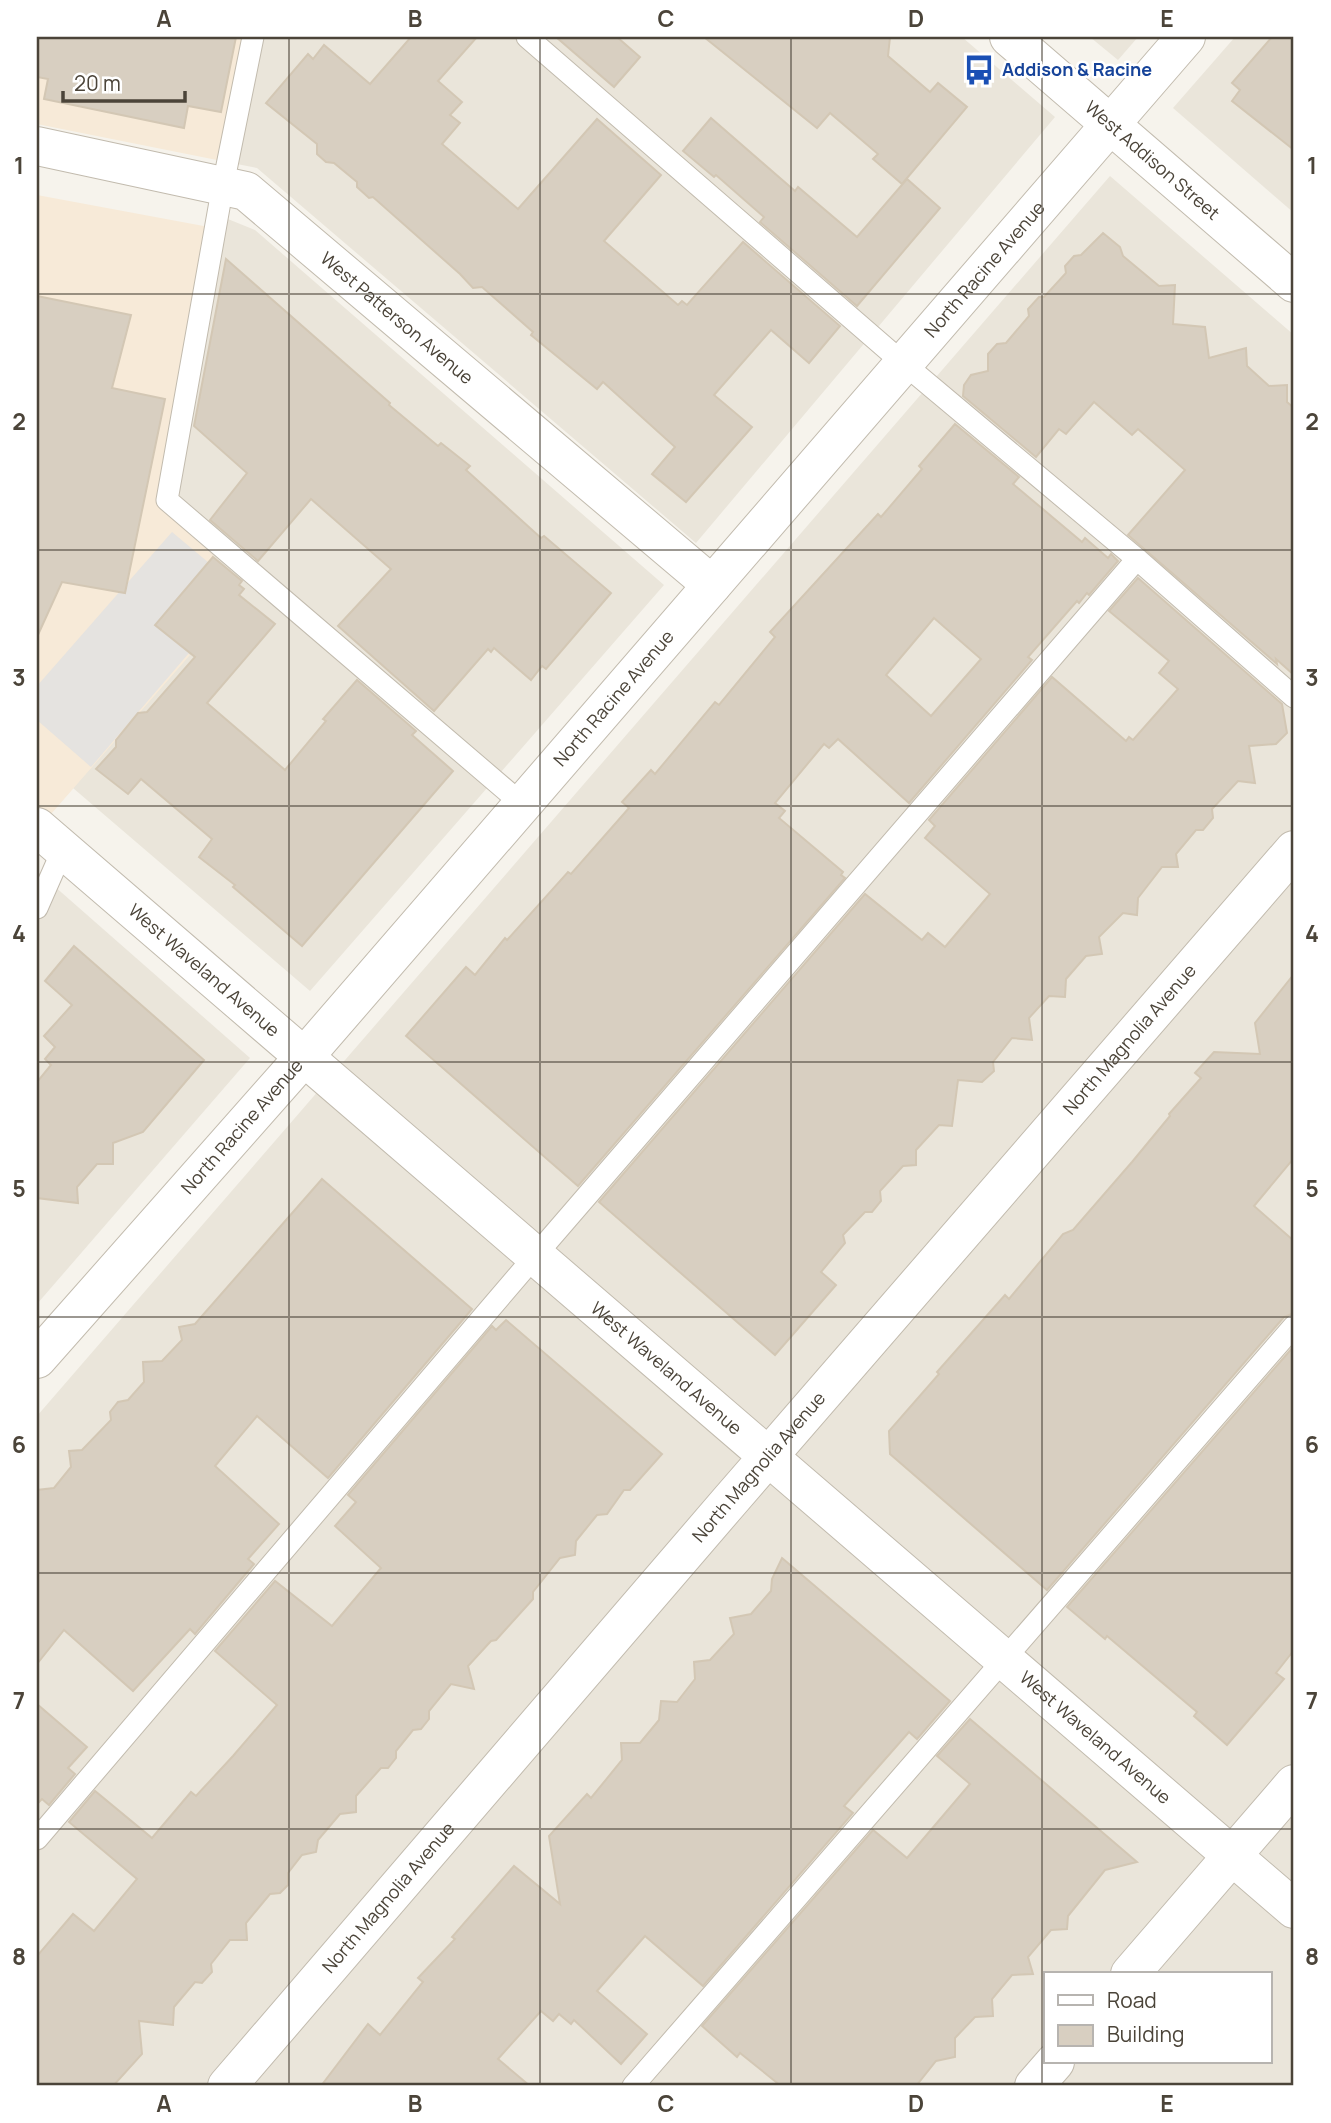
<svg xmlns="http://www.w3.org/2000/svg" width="1331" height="2123" font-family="Manrope,sans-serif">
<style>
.residential{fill:#eae5da;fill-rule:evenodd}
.commercial{fill:#f7ead8}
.parking{fill:#e5e3e0}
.building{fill:#d8cfc1;stroke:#d3c7b4;stroke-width:2;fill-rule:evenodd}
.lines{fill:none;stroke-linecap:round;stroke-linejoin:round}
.service-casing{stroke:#c2bbae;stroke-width:23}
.minor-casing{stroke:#c2bbae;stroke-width:40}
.tertiary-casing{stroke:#c2bbae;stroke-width:40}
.service{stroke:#fff;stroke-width:21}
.minor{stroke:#fff;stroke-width:38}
.tertiary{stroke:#fff;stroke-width:38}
.grid{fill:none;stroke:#4b4439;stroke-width:2;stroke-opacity:0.55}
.labels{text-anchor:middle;stroke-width:5;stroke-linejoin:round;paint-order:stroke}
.transit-label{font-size:18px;font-weight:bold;fill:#164399;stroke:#fff;text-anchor:start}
.street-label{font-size:18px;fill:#4b4439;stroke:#fff}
.neatline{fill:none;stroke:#4b4439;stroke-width:2.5}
.grid-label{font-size:23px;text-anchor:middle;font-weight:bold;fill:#4b4439}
</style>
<rect width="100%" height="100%" fill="#f6f3ec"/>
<g class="residential">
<polygon points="261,37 962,37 1055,117 696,543 257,168 237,164"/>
<polygon points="1090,37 1138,37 1118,60"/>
<polygon points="1235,37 1294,37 1294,213 1173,108"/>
<path d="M1110,176L1294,335V2086H37V1416ZM1046,1974H1270V2062H1046Z"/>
<polygon points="213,213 255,230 664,585 310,991 73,788 189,655 155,626 158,507"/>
<polygon points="37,871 250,1058 37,1304"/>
</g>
<g class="commercial">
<polygon points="37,37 261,37 237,164 37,124"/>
<polygon points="37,195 209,227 159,506 214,556 155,625 190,655 37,830"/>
</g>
<polygon class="parking" points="172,532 209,563 156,625 189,653 91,767 37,720 37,686"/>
<g class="building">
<polygon points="37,37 236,37 221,112 188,106 184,128 44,99 48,79 37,77"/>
<polygon points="411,37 477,37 438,81 462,102 450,115 460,123 442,144 518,209 597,119 661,175 604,241 678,305 682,301 687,305 743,242 840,326 809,363 771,330 714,395 752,427 686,502 652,474 675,447 603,382 597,389 531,335 533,332 482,287 473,288 460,274 373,197 369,198 357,187 357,182 334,163 326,162 317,154 317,144 266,103 308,54 313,59 324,45 370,84"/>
<polygon points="556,37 617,37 640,57 614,87"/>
<polygon points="704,37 890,37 888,56 930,92 938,83 967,107 902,184 873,159 878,154 830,113 817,128"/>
<polygon points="1272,37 1294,37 1294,150 1232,101 1240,90 1232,83"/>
<polygon points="711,118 795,191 798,187 857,237 907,179 940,208 857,306 760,222 764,217 716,175 714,177 683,151"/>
<polygon points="1103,233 1120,247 1123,256 1159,286 1175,285 1173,324 1205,327 1209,358 1246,348 1247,366 1269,386 1287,385 1287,402 1294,408 1294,675 1276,659 1277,664 1128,535 1185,470 1138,429 1132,435 1094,402 1066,434 1059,429 1036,457 963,396 964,385 971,375 988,371 988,354 997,344 1006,343 1029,316 1028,309 1039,297 1044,297 1066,273 1065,266 1074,256 1081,255"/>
<polygon points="226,259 390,403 389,405 438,446 441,443 470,466 466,470 541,538 544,536 611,593 546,669 542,666 531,680 494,648 491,652 488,649 434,711 338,626 391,569 311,499 258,561 210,520 247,473 194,426"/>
<polygon points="37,296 131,315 112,388 165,399 125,593 62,582 37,637"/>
<path d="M955,424L1019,477L1013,484L1082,542L1085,538L1108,558L1111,554L1118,561L1089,595L1087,593L1079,603L1077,601L1028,657L1032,660L909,803L838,739L829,748L824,744L775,803L785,811L779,818L843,872L841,875L845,878L578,1186L406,1036L466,967L475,975L505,938L507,940L568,872L571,874L629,808L622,802L651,770L655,774L715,702L719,705L775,637L770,632L878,514L881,517L922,469L919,466ZM934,618L981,659L931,716L886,675Z"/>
<polygon points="213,557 242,581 239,585 244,589 239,595 275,624 207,703 285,770 326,721 323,719 357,680 416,731 412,735 453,771 302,946 233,887 235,885 199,857 212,839 141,779 128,794 96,769 116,747 116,740 138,713 147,712 195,657 155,625"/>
<polygon points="1138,578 1282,704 1287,733 1276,744 1249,746 1255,783 1238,781 1212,809 1213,818 1203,830 1196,830 1176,854 1178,867 1162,867 1138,898 1137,915 1123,913 1099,937 1102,954 1086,956 1066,979 1065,997 1049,996 1029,1018 1032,1040 1012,1038 993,1062 994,1071 982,1082 958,1080 952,1126 939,1125 916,1150 916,1165 903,1166 880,1191 881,1201 872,1212 865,1212 843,1235 845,1243 821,1272 836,1285 775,1355 599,1202 865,894 922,940 928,933 945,947 990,894 925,838 935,826 929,820 1052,677 1126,741 1129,737 1133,740 1178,689 1159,673 1169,661 1109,611"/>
<polygon points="74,946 204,1060 143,1132 113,1143 113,1164 97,1164 77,1187 78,1203 37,1198 37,1082 51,1065 45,1059 55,1047 44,1036 72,1005 45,981"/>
<polygon points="1294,974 1294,1158 1254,1206 1294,1241 1294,1313 1284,1317 1047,1590 890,1454 889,1431 939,1374 937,1372 1005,1295 1009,1299 1063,1234 1073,1230 1132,1162 1170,1116 1169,1114 1201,1078 1195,1073 1214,1052 1260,1054 1255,1023"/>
<polygon points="322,1179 472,1309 328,1478 257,1416 215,1466 279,1524 248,1559 254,1564 195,1634 190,1629 133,1691 64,1630 37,1664 37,1490 54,1488 71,1467 69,1451 82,1450 111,1420 110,1412 118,1402 128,1400 144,1382 143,1362 162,1361 182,1340 179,1327 195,1324"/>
<polygon points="506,1320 662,1454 630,1490 624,1490 607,1514 597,1515 576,1541 575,1555 560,1558 533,1592 533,1599 496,1640 491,1641 468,1666 474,1689 451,1684 429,1711 429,1719 421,1729 413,1730 396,1751 396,1758 388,1768 381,1768 356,1796 356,1812 340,1814 318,1840 316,1852 302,1855 288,1873 288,1885 280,1893 270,1894 246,1923 247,1940 230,1940 211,1964 212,1972 202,1983 195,1982 174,2007 173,2025 139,2021 142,2054 113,2086 37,2086 37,1956 73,1914 94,1931 137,1879 69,1822 95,1791 152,1838 191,1792 196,1796 233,1756 277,1705 215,1651 275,1581 332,1626 381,1568 335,1526 356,1502 348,1495 492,1326 496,1330"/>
<polygon points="1294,1346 1294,1650 1276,1673 1284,1679 1227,1745 1194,1716 1197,1712 1107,1636 1105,1639 1067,1607"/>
<polygon points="782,1558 950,1701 917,1739 909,1732 844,1806 853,1813 703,1986 645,1936 597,1991 647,2034 621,2064 574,2020 571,2024 559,2014 553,2021 541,2011 498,2059 530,2086 321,2086 368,2024 380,2035 423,1982 418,1978 455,1939 452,1937 514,1866 560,1904 549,1836 587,1794 591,1798 622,1760 621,1743 640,1743 659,1720 661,1701 677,1702 695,1679 694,1662 710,1660 734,1634 730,1618 751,1614 771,1591 772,1579"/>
<polygon points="37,1704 87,1747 68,1768 75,1774 49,1805 42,1799 37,1804"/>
<polygon points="970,1719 1137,1862 1105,1870 1068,1916 1067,1929 1051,1930 1028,1957 1033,1974 1012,1975 992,1999 993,2016 975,2017 955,2038 955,2057 936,2061 916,2086 781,2086 740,2053 737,2057 702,2026 873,1830 907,1858 970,1784 937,1756"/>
</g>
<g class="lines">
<g class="service-casing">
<g id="service">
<polyline points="253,37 223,185 167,500 522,804"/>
<polyline points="527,37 903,363 1137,559 1294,697"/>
<polyline points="37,908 63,849"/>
<polyline points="37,1839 535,1256 1137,559"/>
<polyline points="633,2086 1294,1326"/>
</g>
</g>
<g class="minor-casing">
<g id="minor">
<path id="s1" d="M37,146L246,191L712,585"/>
<path id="s2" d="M37,827L1294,1909"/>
<polyline points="1130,1974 1294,1784"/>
<path id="s3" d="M227,2086L728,1503L1294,850"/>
<polyline points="1034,2086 1055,2062"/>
</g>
</g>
<g class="tertiary-casing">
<g id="tertiary">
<path id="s4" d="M1009,37L1294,283"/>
<path id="s5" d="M37,1359L304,1057L1186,37"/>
</g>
</g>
<use href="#service" class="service"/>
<use href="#minor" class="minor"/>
<use href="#tertiary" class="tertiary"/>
</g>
<path class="grid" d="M289,37V2086M540,37V2086M791,37V2086M1042,37V2086M37,294H1294M37,550H1294M37,806H1294M37,1062H1294M37,1317H1294M37,1573H1294M37,1829H1294"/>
<defs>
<g id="bus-bare" transform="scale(2.415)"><path d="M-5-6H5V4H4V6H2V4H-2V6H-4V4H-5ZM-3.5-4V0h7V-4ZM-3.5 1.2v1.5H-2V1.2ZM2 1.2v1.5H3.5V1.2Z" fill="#1a4fb4" stroke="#fff" stroke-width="2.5" paint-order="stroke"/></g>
</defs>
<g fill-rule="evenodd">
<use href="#bus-bare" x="979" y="70"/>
</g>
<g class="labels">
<g class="transit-label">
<text x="1002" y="76">Addison &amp; Racine</text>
</g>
<g class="street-label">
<text dy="6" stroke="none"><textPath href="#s4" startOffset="189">West Addison Street</textPath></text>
<text dy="6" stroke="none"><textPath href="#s5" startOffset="1444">North Racine Avenue</textPath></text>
<text dy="6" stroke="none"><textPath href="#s1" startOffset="411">West Patterson Avenue</textPath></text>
<text dy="6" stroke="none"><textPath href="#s5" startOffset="877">North Racine Avenue</textPath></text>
<text dy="6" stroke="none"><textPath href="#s2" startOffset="220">West Waveland Avenue</textPath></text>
<text dy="6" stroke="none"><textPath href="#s3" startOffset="1382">North Magnolia Avenue</textPath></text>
<text dy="6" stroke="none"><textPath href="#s5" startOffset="310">North Racine Avenue</textPath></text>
<text dy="6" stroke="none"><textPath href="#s2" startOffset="830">West Waveland Avenue</textPath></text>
<text dy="6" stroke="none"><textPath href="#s3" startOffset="816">North Magnolia Avenue</textPath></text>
<text dy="6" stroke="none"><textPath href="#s2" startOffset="1396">West Waveland Avenue</textPath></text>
<text dy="6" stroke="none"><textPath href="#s3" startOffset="248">North Magnolia Avenue</textPath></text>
</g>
</g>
<rect width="1331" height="2123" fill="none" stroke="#ffffff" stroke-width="77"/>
<rect x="1044" y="1972" width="228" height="91" fill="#ffffff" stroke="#b7b4b0" stroke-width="2"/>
<rect x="1058" y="1995" width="35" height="10" fill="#ffffff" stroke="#b7b4b0" stroke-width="2"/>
<text x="1107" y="2008" font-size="21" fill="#4b4439">Road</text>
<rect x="1058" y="2025" width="35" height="21" fill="#d8cfc1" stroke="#b7b4b0" stroke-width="2"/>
<text x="1107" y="2042" font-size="21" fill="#4b4439">Building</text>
<path d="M63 91v10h122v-10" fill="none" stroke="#4b4439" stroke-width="3.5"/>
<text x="74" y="91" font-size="21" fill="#4b4439" stroke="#ffffff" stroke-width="5" paint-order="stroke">20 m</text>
<rect x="38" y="38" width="1254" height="2046" class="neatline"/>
<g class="grid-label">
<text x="164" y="27">A</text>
<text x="415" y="27">B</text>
<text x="666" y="27">C</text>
<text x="916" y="27">D</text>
<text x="1167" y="27">E</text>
<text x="19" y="174">1</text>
<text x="1312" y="174">1</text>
<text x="19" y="430">2</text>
<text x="1312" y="430">2</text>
<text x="19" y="686">3</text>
<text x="1312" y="686">3</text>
<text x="19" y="942">4</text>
<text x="1312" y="942">4</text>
<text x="19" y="1197">5</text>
<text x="1312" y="1197">5</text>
<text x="19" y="1453">6</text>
<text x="1312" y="1453">6</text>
<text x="19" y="1709">7</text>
<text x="1312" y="1709">7</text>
<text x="19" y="1965">8</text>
<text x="1312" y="1965">8</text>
<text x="164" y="2112">A</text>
<text x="415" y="2112">B</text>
<text x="666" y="2112">C</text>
<text x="916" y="2112">D</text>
<text x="1167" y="2112">E</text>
</g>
</svg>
